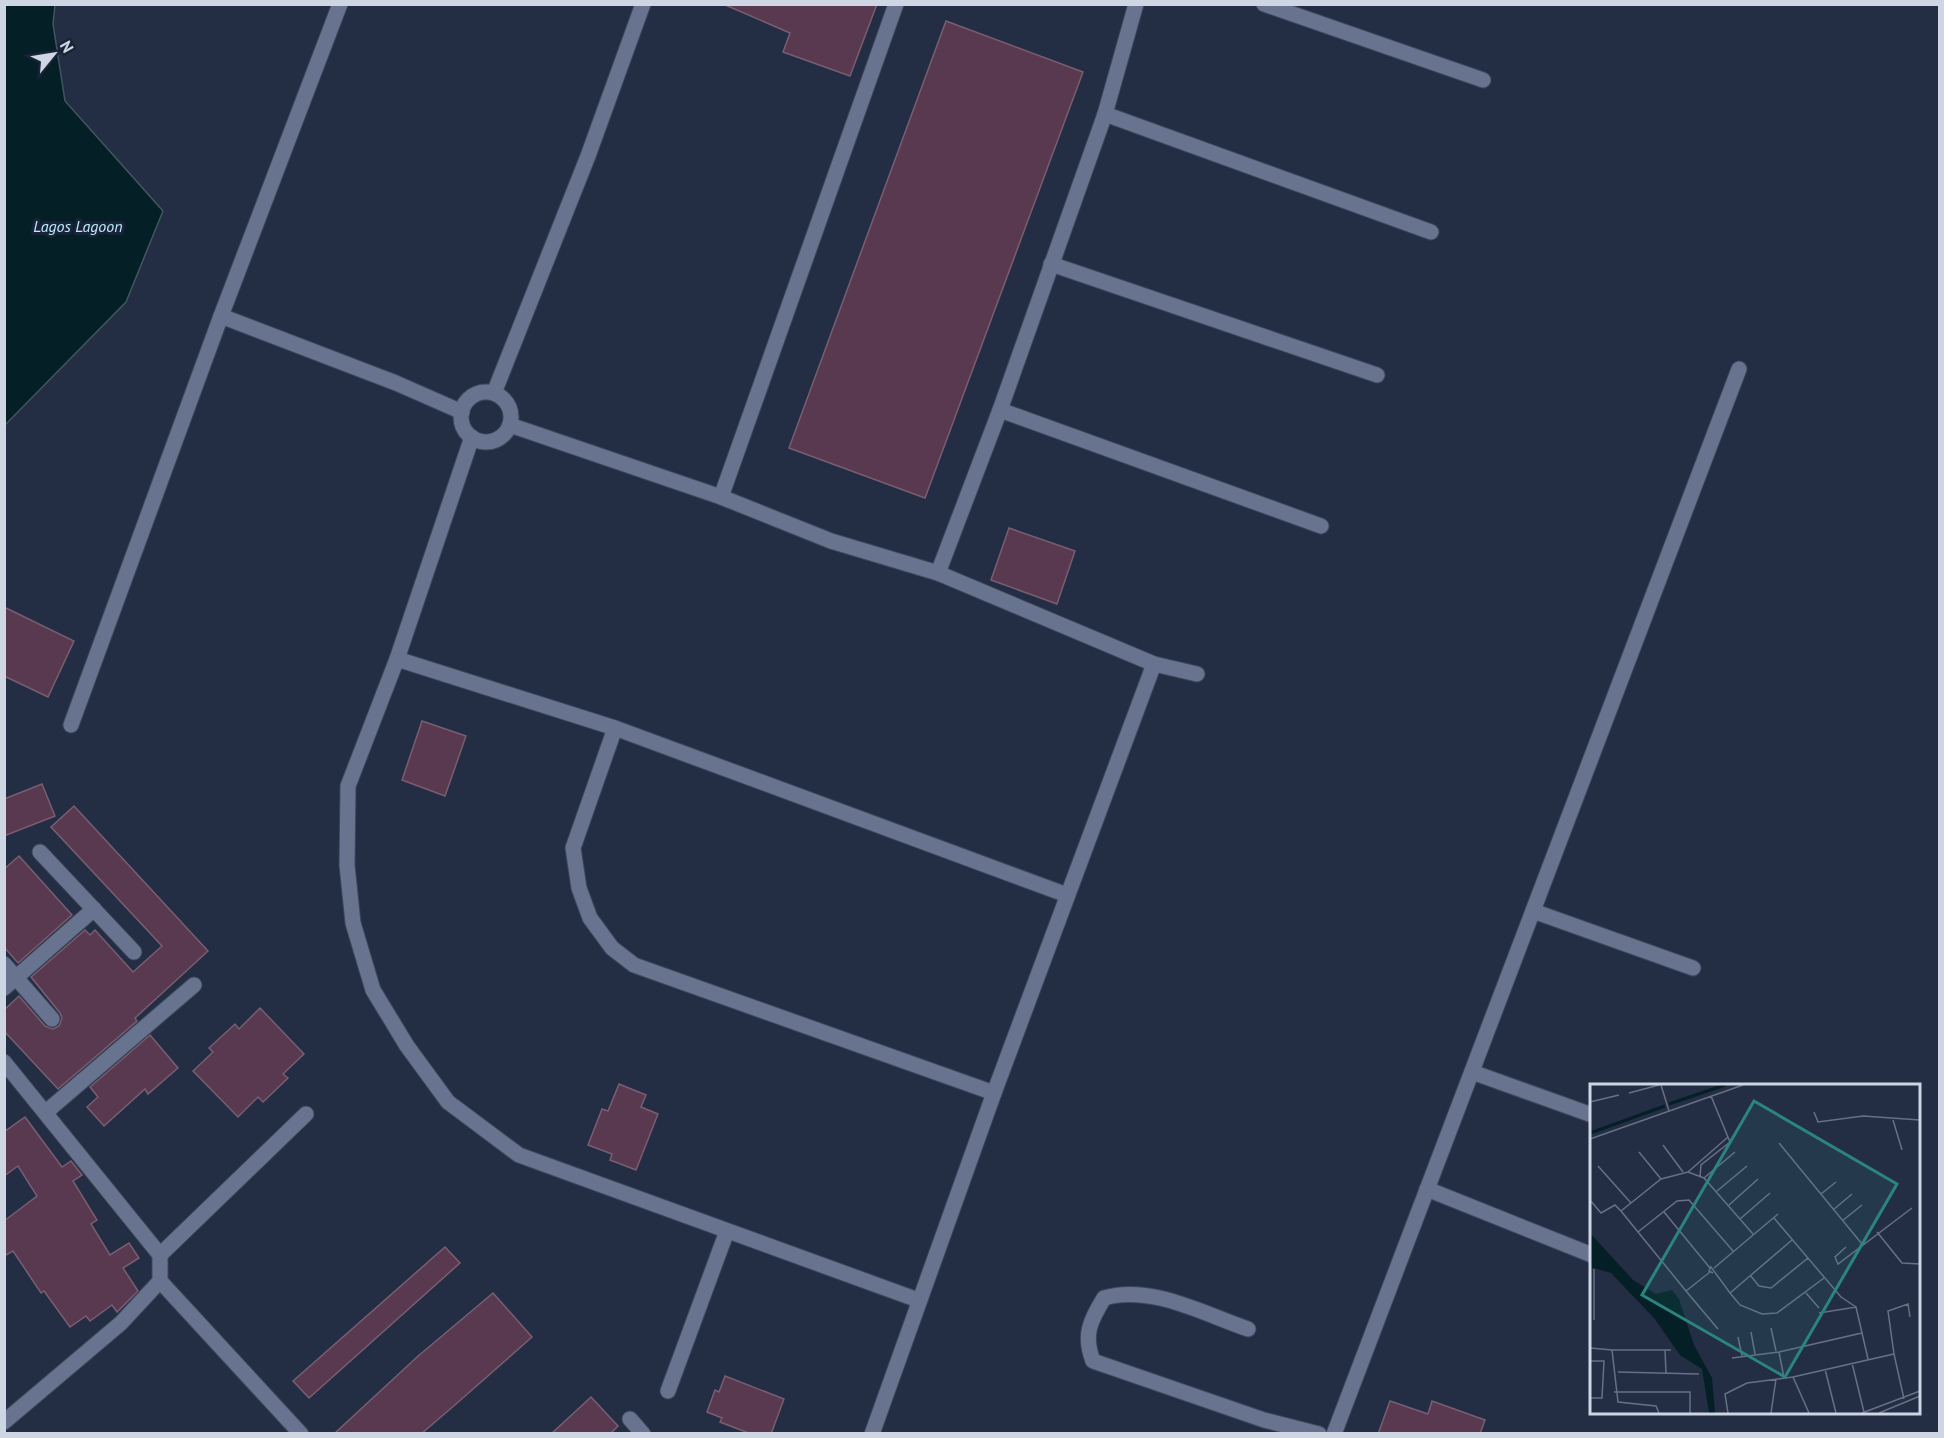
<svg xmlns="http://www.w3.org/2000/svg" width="1944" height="1438" font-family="'PT Sans',sans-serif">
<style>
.water{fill:#041f25;stroke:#41565e;stroke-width:1.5}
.building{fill:#593950;stroke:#795e71;stroke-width:1.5}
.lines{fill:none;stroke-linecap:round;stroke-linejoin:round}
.minor-casing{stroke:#3e475a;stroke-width:17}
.minor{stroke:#68748f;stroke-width:15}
.labels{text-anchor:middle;stroke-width:6;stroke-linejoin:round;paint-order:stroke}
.water-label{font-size:16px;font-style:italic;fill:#bbebf8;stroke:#192339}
.inset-river{fill:none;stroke:#041f25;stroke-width:3}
.inset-road{fill:none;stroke:#677084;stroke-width:1.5}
.view{fill:#2c8480;fill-opacity:0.15;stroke:#2c8480;stroke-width:3}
.inset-edge{fill:none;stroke:#ced5e3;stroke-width:3}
</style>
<rect width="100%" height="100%" fill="#232d44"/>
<polygon class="water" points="5,4 55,5 53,24 65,101 163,211 126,302 5,425"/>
<g class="building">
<polygon points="723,4 877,4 850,76 783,52 790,33"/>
<polygon points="946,21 1083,72 925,498 789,448"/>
<polygon points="1009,528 1075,551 1057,604 991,580"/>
<polygon points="4,607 74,641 48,697 4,676"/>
<polygon points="422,721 466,736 445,796 402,780"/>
<polygon points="42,784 55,816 4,836 4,799"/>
<polygon points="74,806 208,951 135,1018 137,1021 58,1089 4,1031 4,1010 19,996 45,1026 53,1029 59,1026 62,1018 60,1013 31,977 85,930 90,935 95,930 133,972 162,946 51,827"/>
<polygon points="19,856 72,915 18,963 4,947 4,869"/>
<polygon points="260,1008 304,1054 283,1074 288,1078 263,1102 258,1097 238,1117 193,1071 213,1052 209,1048 235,1024 239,1029"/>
<polygon points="150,1035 178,1068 148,1094 145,1089 104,1126 87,1107 98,1097 90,1087"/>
<polygon points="619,1084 646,1095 641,1107 658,1114 636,1170 610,1160 612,1154 588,1145 602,1109 608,1111"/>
<polygon points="25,1117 62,1167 71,1161 82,1175 73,1181 97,1220 91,1224 110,1255 129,1243 139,1258 123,1268 138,1291 117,1312 112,1305 90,1321 86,1316 70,1327 44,1291 41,1293 13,1251 4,1256 4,1221 37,1196 18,1166 4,1176 4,1132"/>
<polygon points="445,1247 460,1263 309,1398 293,1381"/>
<polygon points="493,1293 532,1337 456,1404 421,1434 334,1434 417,1357"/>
<polygon points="725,1376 784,1399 771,1434 751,1434 720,1422 722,1418 707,1412 715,1390 719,1392"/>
<polygon points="591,1397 618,1426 610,1434 551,1434"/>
<polygon points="1390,1401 1428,1414 1432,1401 1485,1420 1480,1434 1378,1434"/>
</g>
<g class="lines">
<g class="minor-casing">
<g id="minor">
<polyline points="1264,4 1483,80"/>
<polyline points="1105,114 1431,232"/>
<polyline points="1051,264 1377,375"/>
<polyline points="221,316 340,4"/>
<circle cx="486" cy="417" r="25"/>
<polyline points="494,393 588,156 643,4"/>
<polyline points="1000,410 1321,526"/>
<polyline points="510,425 721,497 831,541 938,573 1154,664 1197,674"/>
<polyline points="721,497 896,4"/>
<polyline points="938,573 1000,410 1105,114 1136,4"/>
<polyline points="397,659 472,437"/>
<polyline points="71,725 221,316 396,383 462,412"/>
<polyline points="615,728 573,848 579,888 590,918 612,948 634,965 994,1093"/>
<polyline points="40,852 134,952"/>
<polyline points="1533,911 1693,968"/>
<polyline points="4,964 52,1019"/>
<polyline points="4,988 94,909"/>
<polyline points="4,1062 160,1255 160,1281 121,1323 4,1422"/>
<polyline points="1472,1072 1592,1115"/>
<polyline points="46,1112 194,985"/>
<polyline points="1427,1189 1592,1255"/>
<polyline points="160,1255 306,1114"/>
<polyline points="160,1281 301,1434"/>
<polyline points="918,1300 519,1155 448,1102 407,1046 373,990 353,923 347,865 348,786 397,659 615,728 1067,895"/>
<path d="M1248,1329C1204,1314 1150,1284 1104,1298C1090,1321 1083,1335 1093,1361L1264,1420L1319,1434"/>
<polyline points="668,1391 727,1231"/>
<polyline points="630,1419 643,1434"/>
<polyline points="872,1434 994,1093 1154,664"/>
<polyline points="1334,1434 1739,369"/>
</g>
</g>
<use href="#minor" class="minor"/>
</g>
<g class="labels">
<g class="water-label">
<text x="78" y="232">Lagos Lagoon</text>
</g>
</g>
<g transform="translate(1590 1084)">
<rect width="330" height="330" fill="#232d44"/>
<path d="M0,149L43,196L66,210L82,206L89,215L104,261L122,294L125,329H119L112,285L90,271L64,234L21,189L0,183Z" fill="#041f25"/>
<path class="inset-river" d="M79,20L135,1M0,49L75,22"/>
<path class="inset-road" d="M71,1L79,27M39,9L69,1M0,18L29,11M224,28L228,38L273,32L330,36M303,36L312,66M0,55L153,1M189,59L272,160M73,61L93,88M49,68L71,95M8,82L41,119M98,88L138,53M110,92L111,81L140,58L121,12M114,94L145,68M127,107L157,82M231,110L246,98M0,116L11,129L25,121L31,127M139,121L168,95M243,126L262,110M74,128L120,184M184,134L251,213L266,223M150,135L180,109M252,137L272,121M48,148L87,117L99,116L143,167M287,148L312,179L330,180M202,156L140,209L150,221L172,230L187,229L234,194M256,163L245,173L248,180L322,124M124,184L188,130M4,185V236M120,188L96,207L128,245M123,189L119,187L121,183L140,209M160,191L169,202L181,204L218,174M96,207L31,127L71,95L98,88L114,94L163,150M216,209L229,224M229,229L266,223L272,249M181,244L186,267M161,248L165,270M148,253L152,272M0,264L22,266L28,318L66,322L69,329M22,266H81M75,266L76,289M189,268L194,294M304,270L298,227L318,220L320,233M142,274L189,268L272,249L278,275M0,277H14L12,314H0M262,279L274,328M235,285L246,329M28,288L109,290M203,293L219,329M24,308H100V329M138,329L135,310L157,299L203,293L304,270L314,315M181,329L186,295M272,329L330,307M289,329L330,312"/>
<path class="view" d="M164,17L307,100L195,293L52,211Z"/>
<rect width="330" height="330" class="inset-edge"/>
</g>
<rect width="1944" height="1438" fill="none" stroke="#ced5e3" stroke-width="12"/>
<g transform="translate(54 54) rotate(60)" stroke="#192339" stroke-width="4.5" paint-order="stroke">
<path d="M0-4.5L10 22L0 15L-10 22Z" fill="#ced5e3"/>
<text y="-9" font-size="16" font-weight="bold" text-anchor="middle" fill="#ced5e3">N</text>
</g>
</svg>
